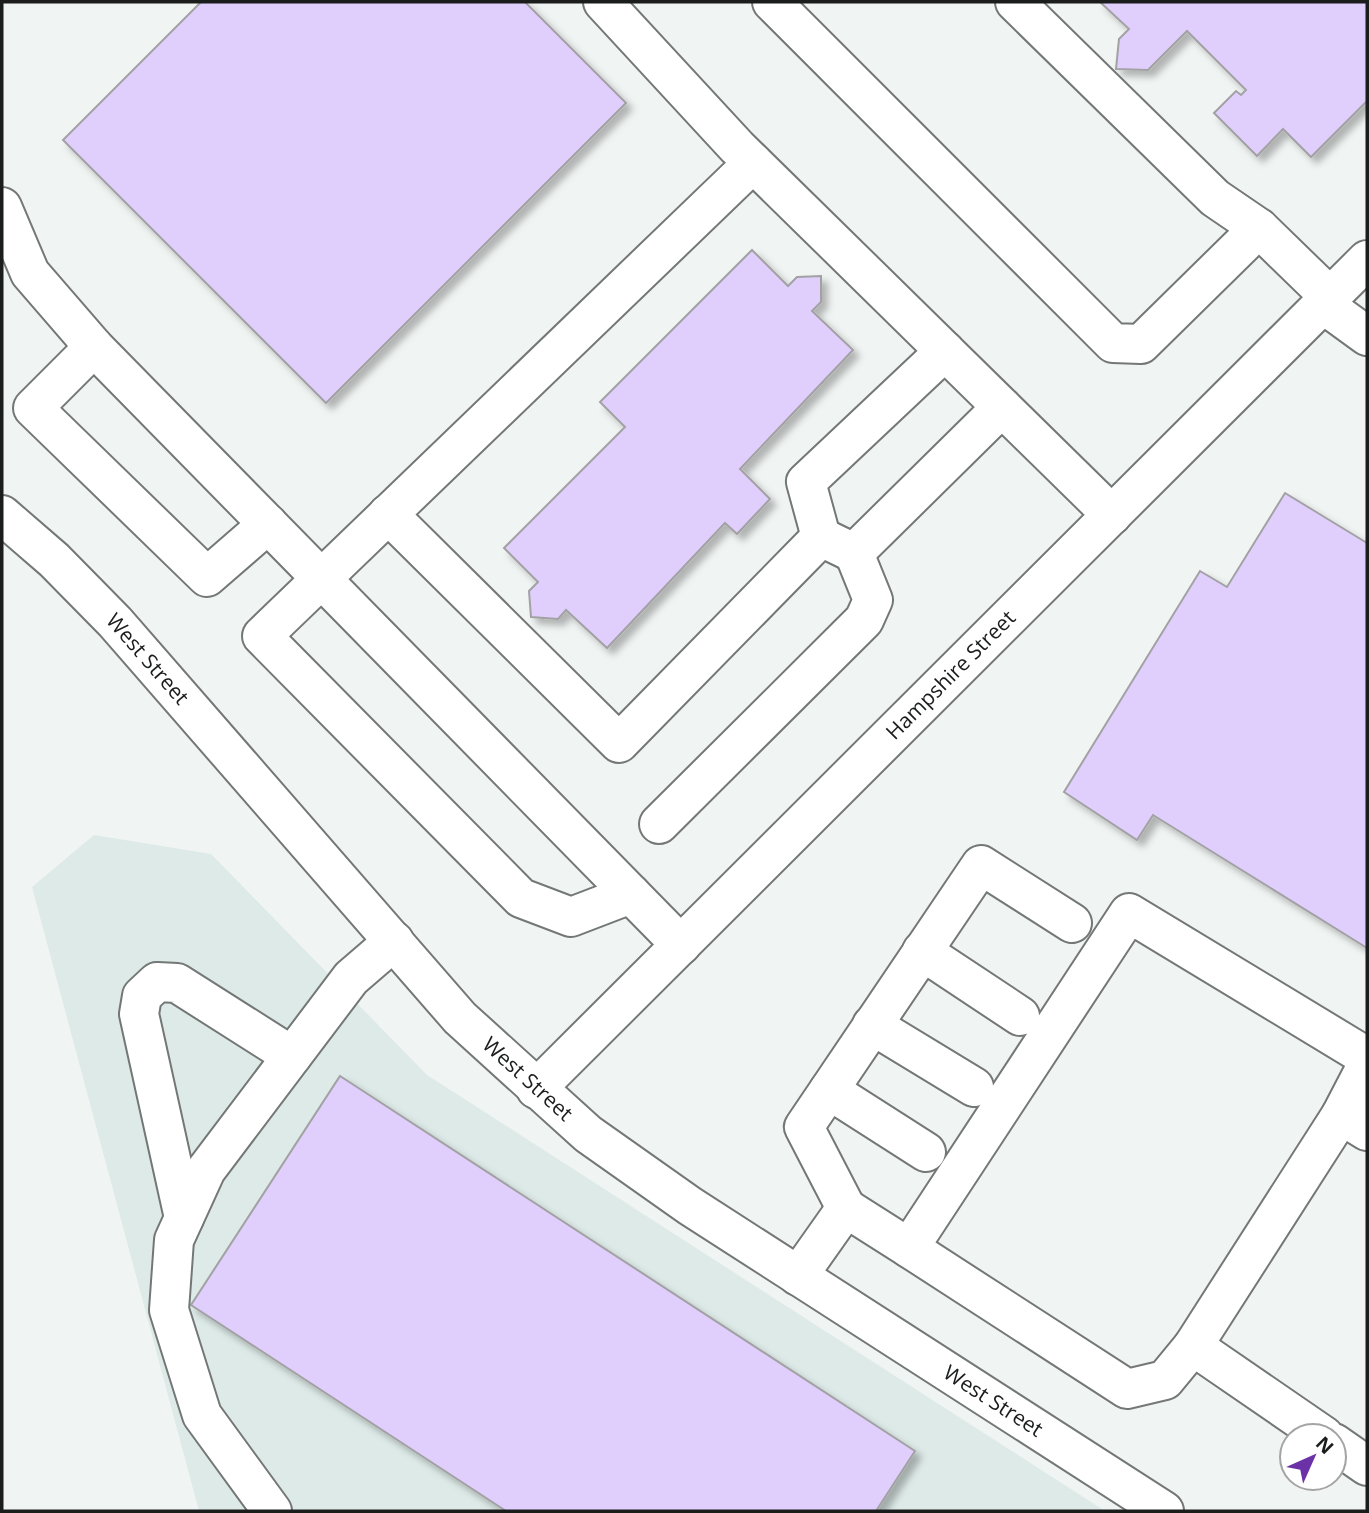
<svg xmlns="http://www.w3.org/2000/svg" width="1369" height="1513" font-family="'Open Sans',sans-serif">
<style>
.built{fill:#ddeae7}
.building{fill:#e0cffd;stroke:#a2a1a4;stroke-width:2;filter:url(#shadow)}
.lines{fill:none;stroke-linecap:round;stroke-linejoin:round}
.minor-casing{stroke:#737776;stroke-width:42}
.minor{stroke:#fff;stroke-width:38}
.labels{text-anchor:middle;stroke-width:5;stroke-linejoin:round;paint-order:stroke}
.street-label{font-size:21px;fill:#1b1c1c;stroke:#fff}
</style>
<defs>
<filter id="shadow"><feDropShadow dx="6" dy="6" stdDeviation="3.5" flood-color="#0004"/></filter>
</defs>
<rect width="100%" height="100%" fill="#f0f4f3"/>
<polygon class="built" points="94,835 211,854 427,1075 1105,1511 199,1511 32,887"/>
<g class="building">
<polygon points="201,2 525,2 626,103 326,403 63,140"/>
<polygon points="1100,2 1367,2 1367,101 1311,157 1283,129 1257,156 1214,113 1236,91 1241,95 1246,90 1187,31 1148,70 1116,69 1119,39 1129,29"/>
<polygon points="752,250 788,286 797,277 821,276 821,302 812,311 853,350 740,469 770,499 737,534 725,523 607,648 566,610 558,619 531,617 529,591 538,582 504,548 625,427 600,402"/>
<polygon points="1285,493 1367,543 1367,948 1153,815 1137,840 1064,792 1200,571 1227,587"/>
<polygon points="340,1076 915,1451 876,1511 506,1511 191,1305"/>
</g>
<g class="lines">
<g class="minor-casing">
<g id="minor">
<polyline points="603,2 737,147 1112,515"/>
<polyline points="772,2 1113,343 1141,344 1259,228 1330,297"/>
<polyline points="1015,2 1215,198 1259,228"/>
<polyline points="2,207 30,273 94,347 681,945"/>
<polyline points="1323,304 1367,336"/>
<polyline points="94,347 33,408 207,577 268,524"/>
<polyline points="388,514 619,743 821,537 854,553 1002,407"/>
<path id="s1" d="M2,515L54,560L115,622L460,1018L588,1134L690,1206L1164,1511"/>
<polyline points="821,537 806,482 945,351"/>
<polyline points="659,824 864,620 873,600 854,553"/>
<polyline points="631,894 571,917 521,898 262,636 753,163"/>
<polyline points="922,951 1020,1016"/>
<polyline points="872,1025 974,1087"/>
<polyline points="1367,1065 1341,1115 1367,1131"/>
<path id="s2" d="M536,1089L1367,260"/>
<polyline points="829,1090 926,1152"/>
<polyline points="846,1208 804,1127 981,865 1072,923"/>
<polyline points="184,1218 139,1014 142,996 157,982 177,983 292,1056"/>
<polyline points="909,1248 1127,1389 1165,1380 1193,1346 1324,1436"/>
<polyline points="798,1276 846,1208 909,1248 1129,913 1367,1057"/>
<polyline points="1193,1346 1341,1115"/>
<polyline points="1334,1443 1367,1466"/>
<polyline points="272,1511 202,1415 169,1310 174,1240 206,1170 351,978 394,941"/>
</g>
</g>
<use href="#minor" class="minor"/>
</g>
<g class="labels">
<g class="street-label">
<text dy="7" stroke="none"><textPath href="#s1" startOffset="205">West Street</textPath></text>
<text dy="7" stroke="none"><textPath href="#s2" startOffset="586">Hampshire Street</textPath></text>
<text dy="7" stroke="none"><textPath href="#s1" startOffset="772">West Street</textPath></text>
<text dy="7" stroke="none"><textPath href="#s1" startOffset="1339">West Street</textPath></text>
</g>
</g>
<rect width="1369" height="1513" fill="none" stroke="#1b1c1c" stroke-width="7"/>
<g transform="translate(1313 1457) rotate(45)"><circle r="33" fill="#ffffff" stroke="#a4a4a4" stroke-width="2"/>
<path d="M0-5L12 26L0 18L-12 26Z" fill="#6b31a7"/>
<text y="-10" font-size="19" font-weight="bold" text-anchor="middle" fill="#1b1c1c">N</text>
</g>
</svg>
